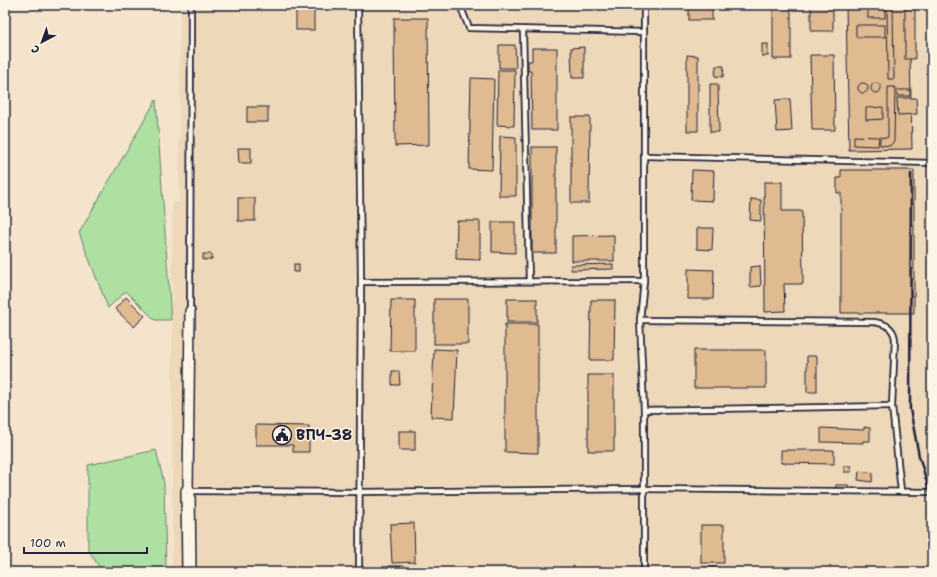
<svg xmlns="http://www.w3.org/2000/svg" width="937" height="577" font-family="'Shantell Sans',sans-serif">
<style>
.built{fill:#eed8ba}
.green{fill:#ade0a1;stroke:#68816e}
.building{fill:#e0bb91;stroke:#22223b}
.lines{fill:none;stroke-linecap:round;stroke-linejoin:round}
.lane-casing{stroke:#22223b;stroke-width:8}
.street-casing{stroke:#22223b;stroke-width:12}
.secondary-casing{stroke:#22223b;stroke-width:16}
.lane{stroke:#fcf5e5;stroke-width:4.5}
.street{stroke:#fcf5e5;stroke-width:9}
.secondary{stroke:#fcf5e5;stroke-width:13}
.rail{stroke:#22223b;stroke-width:2.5}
.labels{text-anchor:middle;stroke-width:3;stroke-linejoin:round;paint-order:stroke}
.poi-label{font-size:15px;font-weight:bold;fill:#22223b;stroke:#fcf5e5;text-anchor:start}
</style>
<rect width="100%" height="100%" fill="#f4e4cc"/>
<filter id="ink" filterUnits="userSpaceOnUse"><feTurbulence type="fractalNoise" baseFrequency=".025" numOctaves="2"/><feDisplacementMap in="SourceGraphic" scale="8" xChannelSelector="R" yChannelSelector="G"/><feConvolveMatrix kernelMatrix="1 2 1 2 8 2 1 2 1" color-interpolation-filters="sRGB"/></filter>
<g filter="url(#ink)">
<polygon class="built" points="180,5 932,5 932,572 172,572 172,202 179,202"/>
<g class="green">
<polygon points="156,100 171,320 155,320 126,291 108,308 79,233"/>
<polygon points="156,450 164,483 166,572 102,572 88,549 88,465"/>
</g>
<g class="building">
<rect x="296" y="5" width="18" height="25"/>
<rect x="689" y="5" width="23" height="15"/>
<rect x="773" y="5" width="18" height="54"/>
<rect x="811" y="5" width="22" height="26"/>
<polygon points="846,5 909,5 912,149 849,150"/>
<polygon points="887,5 893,5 894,79 888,79"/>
<rect x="868" y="6" width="17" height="12"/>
<rect x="905" y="8" width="10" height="51"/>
<polygon points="394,18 428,18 429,145 395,146"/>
<rect x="856" y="25" width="29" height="12"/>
<rect x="762" y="44" width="6" height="12"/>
<polygon points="499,45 515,45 516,68 499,68"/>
<polygon points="584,47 584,78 572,78 571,48"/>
<polygon points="532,48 557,48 557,130 532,130 531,71 528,71 528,61 532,61"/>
<polygon points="687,55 698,56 698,131 687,131"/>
<polygon points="810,55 834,55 835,130 812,130"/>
<polygon points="716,66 724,66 723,77 715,76"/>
<polygon points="498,70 515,70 514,126 497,125"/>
<polygon points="471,78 494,79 492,170 469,169"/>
<circle cx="863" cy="88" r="5"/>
<circle cx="876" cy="88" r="5"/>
<polygon points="710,84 718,84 719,132 710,132"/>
<polygon points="888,87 895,87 894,141 890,146 880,145 880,137 886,138 888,137"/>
<rect x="897" y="90" width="13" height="6"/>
<polygon points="897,98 916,98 917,114 898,115"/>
<polygon points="790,99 792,131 777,132 775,100"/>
<rect x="247" y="107" width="21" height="15"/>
<polygon points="883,107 883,119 866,120 866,108"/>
<polygon points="571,117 590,117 589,203 571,203"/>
<polygon points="500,136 516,137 516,196 499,196"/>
<polygon points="854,136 879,137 878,146 854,145"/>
<rect x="532" y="147" width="24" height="106"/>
<polygon points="238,148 251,148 251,163 239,163"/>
<polygon points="692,170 714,171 713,201 691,200"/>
<polygon points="841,170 914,170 914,313 841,313 841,193 837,193 837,178 841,178"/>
<polygon points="764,182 782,182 782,211 802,211 803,284 784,284 785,311 765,312"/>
<rect x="238" y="198" width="17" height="23"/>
<polygon points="751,199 761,200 761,221 750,220"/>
<polygon points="457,221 480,221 480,260 456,259"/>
<polygon points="492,222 515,222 515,253 492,252"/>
<polygon points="697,228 713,228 712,250 697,249"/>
<polygon points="614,235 614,261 572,261 572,236"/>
<polygon points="203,254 212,254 212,259 203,260"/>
<rect x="294" y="264" width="5" height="8"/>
<polygon points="613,264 613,269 571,270 571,265"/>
<polygon points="760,266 761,286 750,287 750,267"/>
<polygon points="688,269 714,270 713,299 688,299"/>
<polygon points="126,297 145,316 134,327 115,309"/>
<rect x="434" y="299" width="34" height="45"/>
<rect x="507" y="299" width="30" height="23"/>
<polygon points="391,300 415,300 415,351 390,351"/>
<polygon points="591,300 615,300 614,360 590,360"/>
<polygon points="505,324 538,324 538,453 505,452"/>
<polygon points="434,349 457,350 454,418 431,417"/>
<rect x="694" y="350" width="72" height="38"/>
<rect x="807" y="356" width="10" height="36"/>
<polygon points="392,371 399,371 400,385 392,385"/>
<rect x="588" y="375" width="26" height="76"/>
<polygon points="256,425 309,426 309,452 293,452 293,445 256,445"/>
<polygon points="864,427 870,428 870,441 863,441 863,443 821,442 821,428 864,430"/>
<rect x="399" y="431" width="16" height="19"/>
<polygon points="781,450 834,450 834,464 781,463"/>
<rect x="844" y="466" width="7" height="6"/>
<polygon points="859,471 873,473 872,482 858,480"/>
<rect x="836" y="485" width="12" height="4"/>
<polygon points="414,523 415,562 392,563 390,524"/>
<rect x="701" y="525" width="23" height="38"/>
<polygon points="389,566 405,566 405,572 390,572"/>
<rect x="700" y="567" width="18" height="5"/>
</g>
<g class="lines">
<g class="lane-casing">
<g id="lane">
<polyline points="358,5 361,282 359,572"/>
<polyline points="460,5 469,28 644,32"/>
<polyline points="523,30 529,281"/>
<polyline points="645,156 932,163"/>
<polyline points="361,282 644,281"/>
<polyline points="190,311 191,5"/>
<path d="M640,320L874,322C886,324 893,327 895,339L892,406L901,491"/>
<polyline points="644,410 892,406"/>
<polyline points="188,491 359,492 643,489 932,492"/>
<polyline points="644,572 644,410 640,320 644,281 644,5"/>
</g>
</g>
<g class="street-casing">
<polyline id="street" points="188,491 190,311"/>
</g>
<g class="secondary-casing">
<polyline id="secondary" points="188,491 189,572"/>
</g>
<use href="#lane" class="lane"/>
<use href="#street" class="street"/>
<use href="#secondary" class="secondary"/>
<polyline class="rail" points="911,174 910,409 919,456 932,499"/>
</g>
</g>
<defs>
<g id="civic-ring" transform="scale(1)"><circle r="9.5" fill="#fcf5e5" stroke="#22223b" stroke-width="1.5"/><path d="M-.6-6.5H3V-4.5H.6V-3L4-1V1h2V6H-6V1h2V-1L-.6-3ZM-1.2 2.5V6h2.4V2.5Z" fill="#22223b"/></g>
</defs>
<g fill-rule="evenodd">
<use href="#civic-ring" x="282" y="435"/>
</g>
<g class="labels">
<g class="poi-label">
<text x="296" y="440">ВПЧ-38</text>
</g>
</g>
<rect width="937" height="577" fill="none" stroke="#fcf5e5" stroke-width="20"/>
<rect x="10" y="10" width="917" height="557" fill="none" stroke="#22223b" stroke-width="1.5" filter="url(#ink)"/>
<g transform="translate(42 42) rotate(221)" stroke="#fcf5e5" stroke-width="3" paint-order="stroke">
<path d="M0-3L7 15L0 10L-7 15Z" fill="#22223b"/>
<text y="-6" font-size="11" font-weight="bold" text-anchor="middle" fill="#22223b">С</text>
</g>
<path d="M24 547v6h123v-6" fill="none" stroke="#22223b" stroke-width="2"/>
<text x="30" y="547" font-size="12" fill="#22223b" stroke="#fcf5e5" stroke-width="3" paint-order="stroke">100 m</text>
</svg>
